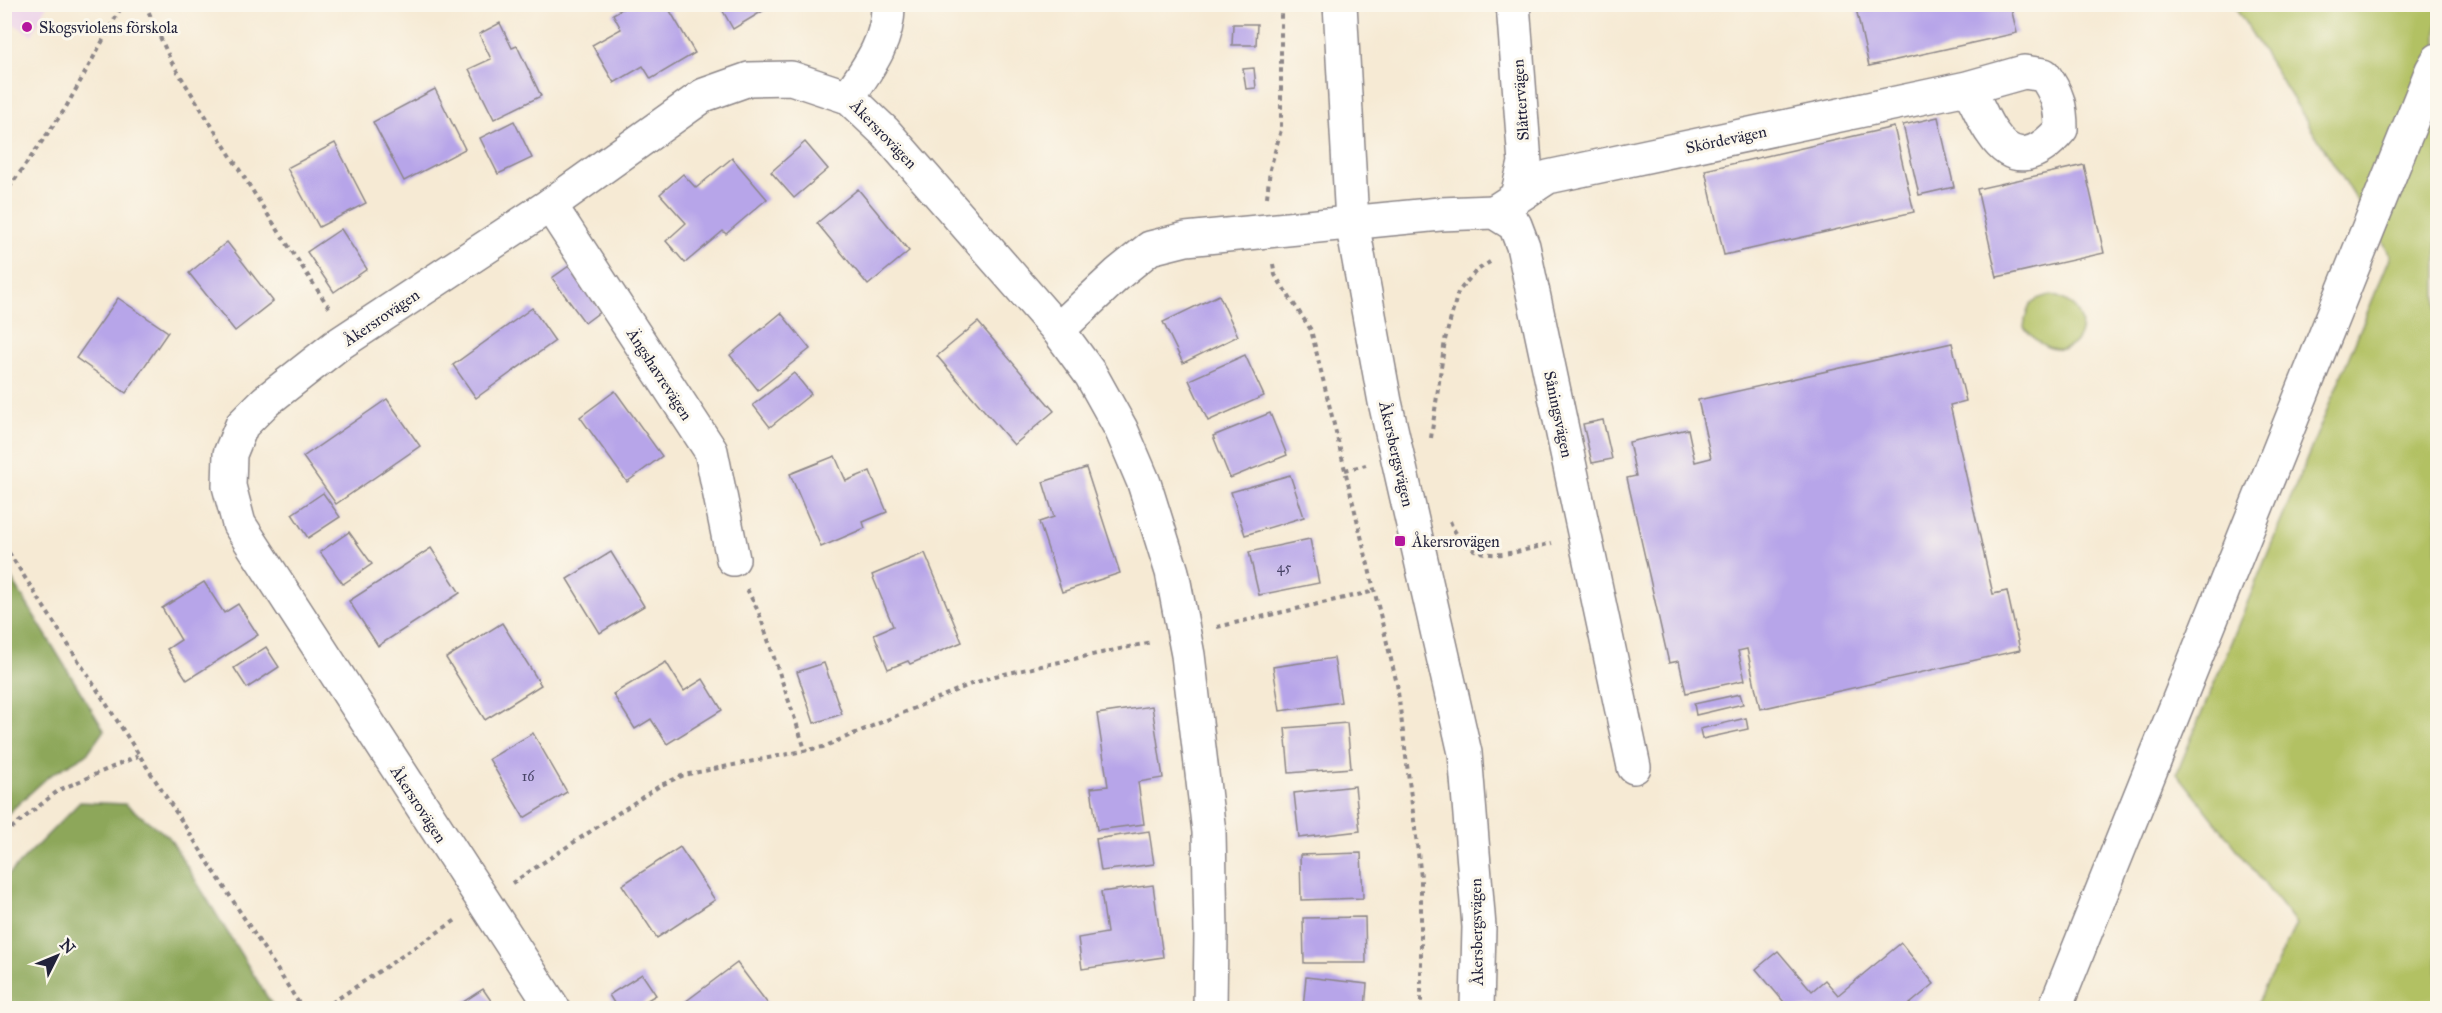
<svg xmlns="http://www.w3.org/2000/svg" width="2442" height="1013" font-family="'IM FELL Great Primer',serif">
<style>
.built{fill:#ecd1e9}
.green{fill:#b2c164;stroke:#6a7250;stroke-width:1.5}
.forest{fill:#8da75a;stroke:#58644a;stroke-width:1.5}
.building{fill:#b7a5e9}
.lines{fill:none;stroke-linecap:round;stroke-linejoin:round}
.street-casing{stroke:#8c8688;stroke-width:36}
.path{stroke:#8c8688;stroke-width:4;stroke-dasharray:4.5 4.5;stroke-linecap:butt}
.street{stroke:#fff;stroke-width:33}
.poi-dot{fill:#b5179e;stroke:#fbf7ec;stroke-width:2}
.labels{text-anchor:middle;stroke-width:6;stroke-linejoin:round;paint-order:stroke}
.number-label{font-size:14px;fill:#474366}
.poi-label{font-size:16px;fill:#22223b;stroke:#fbf7ec;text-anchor:start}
.street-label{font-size:16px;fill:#22223b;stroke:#fbf7ec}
</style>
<rect width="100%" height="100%" fill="#fbf7ec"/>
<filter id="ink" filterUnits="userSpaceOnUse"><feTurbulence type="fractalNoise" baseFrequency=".0167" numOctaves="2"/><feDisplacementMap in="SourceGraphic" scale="12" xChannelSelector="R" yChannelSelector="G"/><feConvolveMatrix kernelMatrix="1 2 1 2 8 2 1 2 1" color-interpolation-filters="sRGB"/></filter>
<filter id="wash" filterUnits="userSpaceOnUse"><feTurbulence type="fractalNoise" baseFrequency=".008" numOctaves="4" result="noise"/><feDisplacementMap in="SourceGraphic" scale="24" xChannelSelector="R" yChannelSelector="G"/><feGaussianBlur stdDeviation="1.35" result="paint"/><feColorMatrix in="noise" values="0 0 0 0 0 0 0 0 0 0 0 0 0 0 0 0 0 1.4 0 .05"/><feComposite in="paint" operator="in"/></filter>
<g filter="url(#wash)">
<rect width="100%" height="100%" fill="#f6ead4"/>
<polygon class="built" points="5,4 47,4 47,5 32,35 5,19"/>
<g class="green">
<polygon points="2234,5 2437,5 2437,1008 2255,1008 2296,924 2177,773 2391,255"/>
<path d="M2052,295C2113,313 2068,385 2024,327C2027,306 2030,298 2052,295Z"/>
</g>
<g class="forest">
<polygon points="5,568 104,730 87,754 49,776 5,816"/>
<polygon points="80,802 125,804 169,837 274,1008 5,1008 5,878"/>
</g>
<g id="blocks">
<g class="building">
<polygon points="622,4 666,4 695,53 651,79 643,66 614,83 592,45 621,29 613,14 624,8"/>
<polygon points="719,4 770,4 771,6 733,29"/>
<polygon points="1855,4 2010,4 2017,33 1869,66"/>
<polygon points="500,23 512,48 517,46 541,96 494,119 469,69 491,59 479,34"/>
<polygon points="1233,24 1257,24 1256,45 1232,45"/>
<polygon points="1254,68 1256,88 1246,89 1243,69"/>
<polygon points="435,89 465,149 404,181 373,122"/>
<polygon points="1938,117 1954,187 1919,195 1903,125"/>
<polygon points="514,121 532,158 498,174 480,138"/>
<polygon points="1894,127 1914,212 1724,255 1705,170"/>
<polygon points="805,142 828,169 794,198 771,172"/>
<polygon points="335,143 366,203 319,227 287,168"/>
<polygon points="732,158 767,199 726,234 723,231 685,263 666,241 686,223 660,194 683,174 696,188"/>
<polygon points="2084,165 2104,253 1997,277 1977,189"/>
<polygon points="858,189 909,251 868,285 817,223"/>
<polygon points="341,229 367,269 334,292 307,252"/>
<polygon points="227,242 273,301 235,331 189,273"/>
<polygon points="569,266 601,311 585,323 552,278"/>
<polygon points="1219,295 1238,336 1183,363 1163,322"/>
<polygon points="118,298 168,332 126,393 76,358"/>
<polygon points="532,308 555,341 476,398 453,365"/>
<polygon points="781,313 810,349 758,390 730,355"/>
<polygon points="978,322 1054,411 1014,445 937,356"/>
<polygon points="1952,343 1966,401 1950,405 1993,594 2007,591 2020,650 1760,709 1747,649 1738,651 1745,680 1686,693 1679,661 1669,663 1627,478 1636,476 1629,442 1688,429 1695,462 1711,458 1698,400"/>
<polygon points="1245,355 1264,396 1208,421 1189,380"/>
<polygon points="794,373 811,394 770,427 753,405"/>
<polygon points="615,391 662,456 627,482 580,417"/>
<polygon points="387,399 420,446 336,504 303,457"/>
<polygon points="1270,413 1287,455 1230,478 1213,436"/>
<polygon points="1603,420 1612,459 1592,463 1583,424"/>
<polygon points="835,456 846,481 870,471 887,512 863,522 865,528 821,547 790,474"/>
<polygon points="1086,468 1120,573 1062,592 1039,522 1054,517 1043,482"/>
<polygon points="1290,475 1304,517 1245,535 1231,492"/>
<polygon points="323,493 340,517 308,538 292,514"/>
<polygon points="349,532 372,564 343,584 320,552"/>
<polygon points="1310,539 1319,583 1259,595 1249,552"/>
<polygon points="431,548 460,593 378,646 349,601"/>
<polygon points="611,552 644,606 600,633 567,579"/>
<polygon points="925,553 962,642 910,664 908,661 888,669 874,634 893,626 872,575"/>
<polygon points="204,582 224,613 238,604 258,635 187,680 167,649 181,640 162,608"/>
<polygon points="502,623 541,685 485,720 446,658"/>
<polygon points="266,647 279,667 247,688 234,668"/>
<polygon points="1334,658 1341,702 1280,711 1273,667"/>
<polygon points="666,662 684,691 703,679 722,710 667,744 651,719 635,729 613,694"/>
<polygon points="824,663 842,714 814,723 797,672"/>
<polygon points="1740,694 1743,704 1696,715 1694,704"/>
<polygon points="1152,706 1163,778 1138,782 1144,824 1097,830 1091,788 1108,786 1097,714"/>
<polygon points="1746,718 1748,729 1702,739 1700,729"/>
<polygon points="1347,723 1351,768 1289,773 1285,728"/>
<polygon points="533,733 567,792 524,818 489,759"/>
<polygon points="1355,786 1360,831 1299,838 1294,793"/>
<polygon points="1149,831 1154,864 1101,871 1096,839"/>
<polygon points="680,847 715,900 657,938 622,885"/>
<polygon points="1361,853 1363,898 1301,900 1300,855"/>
<polygon points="1153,885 1163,957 1082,969 1078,938 1107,933 1101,892"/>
<polygon points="1365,917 1366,963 1304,963 1303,918"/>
<polygon points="1901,943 1934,984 1905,1008 1789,1008 1756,969 1778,951 1812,991 1825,980 1838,995"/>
<polygon points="737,963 771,1008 677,1008"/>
<polygon points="642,974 656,995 634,1008 617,1008 609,995"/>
<polygon points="1306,977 1367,984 1365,1008 1303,1008"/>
<polygon points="483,989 496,1008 454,1008"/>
</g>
</g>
</g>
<g filter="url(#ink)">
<use href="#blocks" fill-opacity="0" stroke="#8c8688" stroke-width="1.5"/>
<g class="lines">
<g class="street-casing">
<g id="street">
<polyline points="1340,4 1352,222 1385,402 1465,753 1479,927 1477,1008"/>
<polyline points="1513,4 1525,163 1517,196"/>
<path d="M848,97C868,68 889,41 888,4"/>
<polyline points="550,205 711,451 733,559"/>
<path d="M1494,212L1548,177L1967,88L2024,72L2044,75C2057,93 2061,106 2061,129C2040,154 2015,167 1993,134C1982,120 1978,102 1967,88"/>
<polyline points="1058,330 1119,273 1150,248 1186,239 1440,214 1494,212 1515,225 1523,246 1634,767"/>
<polyline points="553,1008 239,524 229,486 230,454 242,425 266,401 336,346 550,205 704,95 749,79 791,78 848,97 885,132 1058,330 1091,375 1121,429 1144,483 1172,572 1188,655 1209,832 1211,932 1210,1008"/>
<polyline points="2055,1008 2432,70 2438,60"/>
</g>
</g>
<g class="path">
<polyline points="145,4 171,61 266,212 330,309"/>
<polyline points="4,195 65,109 123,4"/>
<polyline points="1267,197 1270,169 1281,130 1281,4"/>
<polyline points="1273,264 1275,275 1311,330 1397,684 1421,877 1421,1008"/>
<polyline points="1431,438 1445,340 1458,292 1476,271 1490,262"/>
<polyline points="1345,470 1366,465"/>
<path d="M1450,521C1469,570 1513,553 1552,543"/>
<polyline points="4,545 302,1008"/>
<polyline points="747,589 759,613 806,752"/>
<polyline points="1217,627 1375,591"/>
<polyline points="4,834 59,790 138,756"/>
<polyline points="512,883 661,785 684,775 823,747 971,684 995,676 1152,642"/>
<polyline points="324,1008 456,920"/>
</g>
<use href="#street" class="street"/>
</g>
</g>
<g class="poi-dot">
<circle cx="27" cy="27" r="6"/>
<rect x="1394" y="535" width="12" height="12" rx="3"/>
</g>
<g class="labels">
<g class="number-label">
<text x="1284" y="572">45</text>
<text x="528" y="781">16</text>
</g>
<g class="poi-label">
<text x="39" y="33">Skogsviolens förskola</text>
<text x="1412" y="547">Åkersrovägen</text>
</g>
<g class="street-label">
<text transform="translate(1520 100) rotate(-94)" y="6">Slåttervägen</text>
<text transform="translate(884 134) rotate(46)" y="6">Åkersrovägen</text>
<text transform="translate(1726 139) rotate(-12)" y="6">Skördevägen</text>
<text transform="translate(381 317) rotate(-34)" y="6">Åkersrovägen</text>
<text transform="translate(660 374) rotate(57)" y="6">Ängshavrevägen</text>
<text transform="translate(1559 414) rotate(78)" y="6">Såningsvägen</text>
<text transform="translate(1397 454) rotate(77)" y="6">Åkersbergsvägen</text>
<text transform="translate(419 804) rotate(57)" y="6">Åkersrovägen</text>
<text transform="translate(1476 932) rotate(-91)" y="6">Åkersbergsvägen</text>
</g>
</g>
<rect width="2442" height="1013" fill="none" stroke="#fbf7ec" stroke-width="24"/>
<g transform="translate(57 956) rotate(47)" stroke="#fbf7ec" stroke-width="4.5" paint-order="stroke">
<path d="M0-4.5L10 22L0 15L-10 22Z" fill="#22223b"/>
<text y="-9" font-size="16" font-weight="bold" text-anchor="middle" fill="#22223b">N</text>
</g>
</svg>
